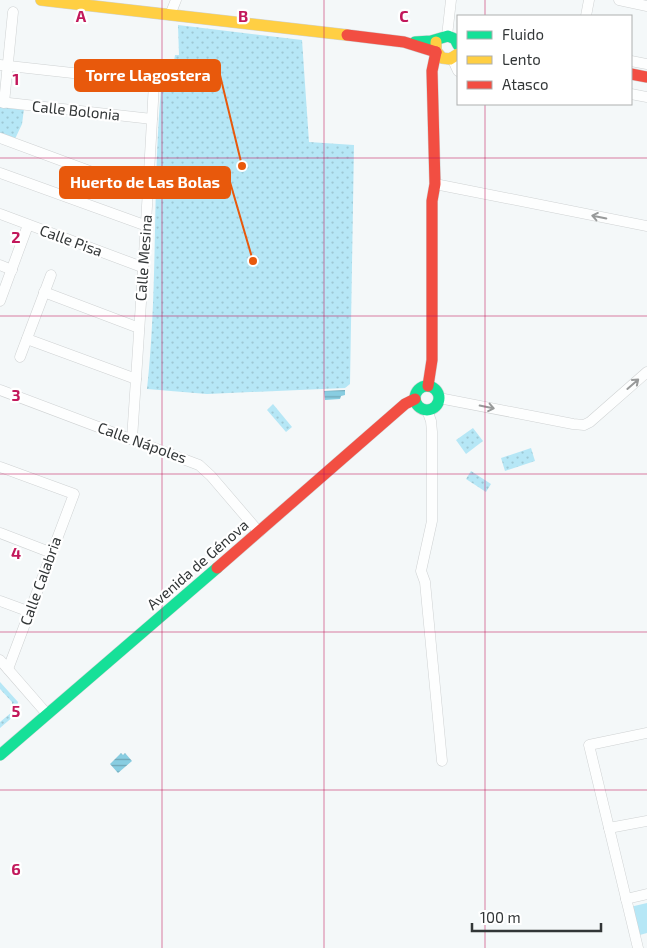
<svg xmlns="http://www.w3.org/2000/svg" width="647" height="948" font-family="'Exo 2',sans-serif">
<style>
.park{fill:url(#park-dots)}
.pitch{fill:#b6e7f6}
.water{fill:url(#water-rules)}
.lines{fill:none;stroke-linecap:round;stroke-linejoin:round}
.street-casing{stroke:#cfd2d3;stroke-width:11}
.fast-casing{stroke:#cfd2d3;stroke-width:12}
.slow-casing{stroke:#cfd2d3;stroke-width:12}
.jam-casing{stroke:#cfd2d3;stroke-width:12}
.street{stroke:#fdfefe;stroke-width:10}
.fast{stroke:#16e098;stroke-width:11}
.slow{stroke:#ffcf43;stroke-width:11}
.jam{stroke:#f24e42;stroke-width:11}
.oneway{stroke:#989a9a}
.grid{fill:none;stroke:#c2185b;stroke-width:1;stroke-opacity:0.55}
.labels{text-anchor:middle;stroke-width:4.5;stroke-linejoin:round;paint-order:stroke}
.street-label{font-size:15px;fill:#323637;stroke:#fff}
.grid-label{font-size:16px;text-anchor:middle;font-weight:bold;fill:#c2185b;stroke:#fff;stroke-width:4.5;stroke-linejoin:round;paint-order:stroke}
.leader{fill:none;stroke:#e8590c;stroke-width:2}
.callout-dot{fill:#e8590c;stroke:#fff;stroke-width:2}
.callout{fill:#e8590c;stroke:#e8590c;stroke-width:2}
.callout-label{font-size:16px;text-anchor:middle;font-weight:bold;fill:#fff}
</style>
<defs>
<pattern id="park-dots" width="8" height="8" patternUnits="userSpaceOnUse" patternTransform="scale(1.25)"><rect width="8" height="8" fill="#b6e7f6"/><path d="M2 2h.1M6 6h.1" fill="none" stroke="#9dc7d4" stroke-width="1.8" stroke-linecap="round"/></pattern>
<pattern id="water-rules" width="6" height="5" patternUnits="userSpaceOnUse" patternTransform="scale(1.25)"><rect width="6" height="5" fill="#88cde1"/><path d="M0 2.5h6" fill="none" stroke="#70a7b7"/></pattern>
</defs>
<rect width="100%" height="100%" fill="#f4f8f9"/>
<g class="park">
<path d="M178,25L302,40L309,142L354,145L350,384L345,388L207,394L147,389C159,280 151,169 164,60L174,61L175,55H179Z"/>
<polygon points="0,106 24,109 22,124 15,139 0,134"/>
<polygon points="273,404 292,427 286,432 267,410"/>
<polygon points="473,428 483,441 466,454 456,440"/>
<polygon points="531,448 535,461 505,471 501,458"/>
<polygon points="471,471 491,484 486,492 466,479"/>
<polygon points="0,682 18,702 15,715 0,728 0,722 12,712 12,702 0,689"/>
</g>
<polygon class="pitch" points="647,903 647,933 636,936 630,907"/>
<g class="water">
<polygon points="345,390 345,395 341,396 340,399 325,400 324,391"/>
<polygon points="121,753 123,755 125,753 132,761 118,773 110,764"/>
</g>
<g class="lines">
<g class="street-casing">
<g id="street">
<polyline points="619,0 647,6"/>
<polyline points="170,15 176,0"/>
<polyline points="586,16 589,0"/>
<polyline points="447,36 451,0"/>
<polyline points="452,58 458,71"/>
<polyline points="631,61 647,64"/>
<path d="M0,65L154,82C148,201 140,320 132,439"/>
<polyline points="631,94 647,97"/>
<polyline points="0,102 152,119"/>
<polyline points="4,103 13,12"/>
<polyline points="0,138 149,193"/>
<polyline points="0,173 147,226"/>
<polyline points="435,184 647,226"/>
<polyline points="0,214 142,267"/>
<polyline points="0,265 12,270"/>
<polyline points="44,292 139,328"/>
<polyline points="0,301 28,225"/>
<polyline points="27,339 136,379"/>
<polyline points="20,357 51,275"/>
<polyline points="0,390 199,465 211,476 259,532"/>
<polyline points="439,398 573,424 584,425 590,422 647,372"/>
<polyline points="427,410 431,421 432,432 432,521 421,571 425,582 442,761"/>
<polyline points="0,467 74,494 8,669"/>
<polyline points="0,533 52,553"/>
<polyline points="0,601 30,612"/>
<polyline points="0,660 47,714"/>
<polyline points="609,828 647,821"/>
<polyline points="626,899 647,894"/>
<polyline points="638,948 589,745 647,733"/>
</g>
</g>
<g class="fast-casing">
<g id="fast">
<polyline points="415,42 431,41 448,36 455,39 458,45"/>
<circle cx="427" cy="398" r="12"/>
<polyline points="0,755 217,568"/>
</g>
</g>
<g class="slow-casing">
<g id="slow">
<polyline points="41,0 347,35"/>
<polyline points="436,42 436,51 442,58 450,59 458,54"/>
</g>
</g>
<g class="jam-casing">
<g id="jam">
<polyline points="347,35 404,42 436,52"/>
<polyline points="631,74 647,77"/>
<polyline points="428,386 432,360 432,201 435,184 432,71 436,52"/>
<polyline points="217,568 405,404 415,399"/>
</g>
</g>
<use href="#street" class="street"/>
<use href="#fast" class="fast"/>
<use href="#slow" class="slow"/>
<use href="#jam" class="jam"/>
</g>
<defs><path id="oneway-shaft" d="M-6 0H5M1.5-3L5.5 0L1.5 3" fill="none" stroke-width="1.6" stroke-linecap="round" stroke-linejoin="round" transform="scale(1.25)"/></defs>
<g class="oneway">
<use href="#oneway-shaft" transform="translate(599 217) rotate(-169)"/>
<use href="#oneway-shaft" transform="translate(633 384) rotate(-41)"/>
<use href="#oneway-shaft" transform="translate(487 407) rotate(11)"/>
</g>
<path class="grid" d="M162,0V948M324,0V948M485,0V16M485,104V948M0,158H647M0,316H647M0,474H647M0,632H647M0,790H647"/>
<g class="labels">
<g class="street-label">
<text transform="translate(76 111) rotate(6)" y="5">Calle Bolonia</text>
<text transform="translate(71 241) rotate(20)" y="5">Calle Pisa</text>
<text transform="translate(144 258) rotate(-86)" y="5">Calle Mesina</text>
<text transform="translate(142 443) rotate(20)" y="5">Calle Nápoles</text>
<text transform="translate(198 565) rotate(-41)" y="5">Avenida de Génova</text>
<text transform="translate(41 581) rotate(-70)" y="5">Calle Calabria</text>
</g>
</g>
<g class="grid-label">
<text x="81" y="22">A</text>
<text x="243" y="22">B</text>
<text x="404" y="22">C</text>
<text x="16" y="85">1</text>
<text x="16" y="243">2</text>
<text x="16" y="401">3</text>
<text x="16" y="559">4</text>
<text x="16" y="717">5</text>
<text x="16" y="875">6</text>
</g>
<path class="leader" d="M242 166L220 75M253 261L230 182"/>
<g class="callout-dot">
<circle cx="242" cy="166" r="5"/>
<circle cx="253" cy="261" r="5"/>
</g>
<g class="callout">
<rect x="75" y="60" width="145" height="31" rx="5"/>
<rect x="60" y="167" width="170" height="31" rx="5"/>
</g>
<g class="callout-label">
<text x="148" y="81">Torre Llagostera</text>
<text x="145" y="188">Huerto de Las Bolas</text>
</g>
<rect x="457" y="15" width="175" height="90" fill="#ffffff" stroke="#adafaf"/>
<rect x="467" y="31" width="25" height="8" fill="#16e098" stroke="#adafaf"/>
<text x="502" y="40" font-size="15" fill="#323637">Fluido</text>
<rect x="467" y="56" width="25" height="8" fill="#ffcf43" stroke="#adafaf"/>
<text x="502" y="65" font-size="15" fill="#323637">Lento</text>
<rect x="467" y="81" width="25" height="8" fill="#f24e42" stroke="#adafaf"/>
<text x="502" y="90" font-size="15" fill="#323637">Atasco</text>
<path d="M472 923v8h129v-8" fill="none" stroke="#323637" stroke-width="2.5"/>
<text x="480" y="923" font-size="15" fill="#323637" stroke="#ffffff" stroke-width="4" paint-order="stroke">100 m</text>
</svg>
